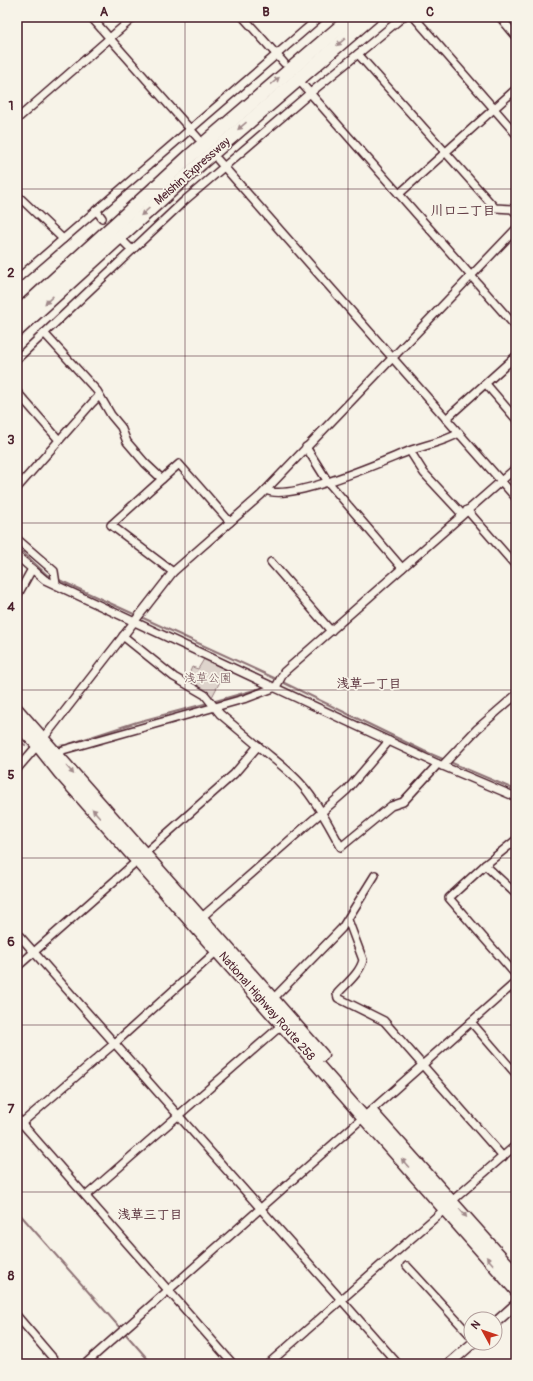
<svg xmlns="http://www.w3.org/2000/svg" width="533" height="1381" font-family="Pangolin,'Klee One',sans-serif">
<style>
.green{fill:#ded4cc;stroke:#947a7c}
.lines{fill:none;stroke-linecap:round;stroke-linejoin:round}
.stream{stroke:#8e7275;stroke-width:2}
.minor-casing{stroke:#4a1f2b;stroke-width:10}
.tertiary-casing{stroke:#4a1f2b;stroke-width:12}
.trunk-casing{stroke:#4a1f2b;stroke-width:15}
.motorway-casing{stroke:#4a1f2b;stroke-width:16}
.minor{stroke:#f7f3e8;stroke-width:7}
.tertiary{stroke:#f7f3e8;stroke-width:9}
.trunk{stroke:#f7f3e8;stroke-width:12}
.motorway{stroke:#f7f3e8;stroke-width:13}
.oneway{fill:#a0898a}
.grid{fill:none;stroke:#4a1f2b;stroke-width:1;stroke-opacity:0.55}
.labels{text-anchor:middle;stroke-width:3.5;stroke-linejoin:round;paint-order:stroke}
.street-label{font-size:12px;fill:#4a1f2b;stroke:#f7f3e8}
.park-label{font-size:12px;fill:#6f4c53;stroke:#f7f3e8}
.neighbourhood-label{font-size:13px;font-weight:bold;fill:#4a1f2b;stroke:#f7f3e8}
.neatline{fill:none;stroke:#4a1f2b;stroke-width:1.5}
.grid-label{font-size:13px;text-anchor:middle;font-weight:bold;fill:#4a1f2b}
</style>
<rect width="100%" height="100%" fill="#f7f3e8"/>
<filter id="ink" filterUnits="userSpaceOnUse"><feTurbulence type="fractalNoise" baseFrequency=".025" numOctaves="2"/><feDisplacementMap in="SourceGraphic" scale="8" xChannelSelector="R" yChannelSelector="G"/><feConvolveMatrix kernelMatrix="1 2 1 2 8 2 1 2 1" color-interpolation-filters="sRGB"/></filter>
<g filter="url(#ink)">
<polygon class="green" points="204,659 226,670 212,697 186,681 192,667 198,669"/>
<g class="lines">
<g class="stream">
<polyline points="17,547 47,575 53,577"/>
<polyline points="57,579 136,615"/>
<polyline points="141,617 272,677 424,751 516,790"/>
<polyline points="212,702 265,687"/>
<polyline points="17,740 25,745"/>
<polyline points="58,746 66,745 137,722 208,703"/>
<polyline points="17,1211 121,1329"/>
<polyline points="124,1332 152,1364"/>
</g>
<g class="minor-casing">
<g id="minor">
<polyline points="91,17 198,138"/>
<polyline points="243,17 284,63"/>
<polyline points="414,17 516,134"/>
<polyline points="500,17 516,36"/>
<polyline points="358,54 495,208 512,209 516,213"/>
<polyline points="303,85 516,327"/>
<polyline points="17,119 134,17"/>
<polyline points="218,160 516,498"/>
<polyline points="399,194 516,89"/>
<polyline points="17,195 63,239"/>
<polyline points="96,210 102,218"/>
<polyline points="124,242 132,250"/>
<polyline points="17,279 320,17"/>
<polyline points="44,333 97,391 111,415 121,427 127,442 145,463 162,479 179,464 230,522"/>
<polyline points="17,359 184,201 309,94 403,17"/>
<polyline points="486,384 516,419"/>
<polyline points="17,392 59,440"/>
<polyline points="446,419 516,356"/>
<polyline points="306,447 328,482 402,568"/>
<polyline points="410,451 424,473 462,514"/>
<polyline points="162,479 111,525 173,572"/>
<polyline points="17,488 92,403 99,396"/>
<path d="M266,490C289,503 383,461 409,451C425,445 444,442 459,433"/>
<polyline points="467,510 516,566"/>
<polyline points="17,539 54,571 56,584"/>
<polyline points="17,556 45,580 438,764 516,797"/>
<polyline points="271,562 331,631"/>
<polyline points="17,596 32,569"/>
<polyline points="123,636 174,677 205,695 220,714 258,746 234,774 144,854"/>
<path d="M258,746C273,759 289,770 302,785C318,803 329,826 341,847L391,806L403,802L438,764"/>
<polyline points="57,755 63,750 247,698 276,687 284,672 516,468"/>
<polyline points="442,766 477,729 516,695"/>
<polyline points="17,769 43,739 173,572 261,495 516,229"/>
<polyline points="516,840 485,865 516,894"/>
<polyline points="485,865 449,898 516,975"/>
<polyline points="201,918 347,790 389,741"/>
<path d="M348,920L363,960C360,973 346,984 337,994L338,998L384,1021L503,1157"/>
<polyline points="17,933 398,1364"/>
<polyline points="17,967 138,860"/>
<polyline points="273,999 342,928 375,875"/>
<polyline points="471,1022 516,1074"/>
<polyline points="17,1118 233,1364"/>
<polyline points="17,1127 115,1043 218,950"/>
<polyline points="86,1196 283,1024"/>
<polyline points="452,1201 516,1145"/>
<polyline points="407,1266 471,1336"/>
<polyline points="17,1316 58,1364"/>
<polyline points="85,1364 516,982"/>
<polyline points="268,1364 445,1209"/>
</g>
</g>
<g class="tertiary-casing">
<g id="tertiary">
<polyline points="495,1323 516,1304"/>
<polyline points="449,1364 473,1343"/>
</g>
</g>
<g class="trunk-casing">
<g id="trunk">
<polyline points="17,710 322,1055"/>
<polyline points="17,724 37,744 60,773 516,1290"/>
<polyline points="373,1114 516,1274"/>
</g>
</g>
<g class="motorway-casing">
<g id="motorway">
<polyline points="17,314 191,155 352,17"/>
<polyline points="17,330 201,163 371,17"/>
</g>
</g>
<use href="#minor" class="minor"/>
<use href="#tertiary" class="tertiary"/>
<use href="#trunk" class="trunk"/>
<use href="#motorway" class="motorway"/>
</g>
<defs><path id="oneway-solid" d="M-6-.8H1V-3.2L6.5 0L1 3.2V.8H-6Z"/></defs>
<g class="oneway">
<use href="#oneway-solid" transform="translate(341 42) rotate(140)"/>
<use href="#oneway-solid" transform="translate(275 81) rotate(-41)"/>
<use href="#oneway-solid" transform="translate(242 126) rotate(139)"/>
<use href="#oneway-solid" transform="translate(145 212) rotate(138)"/>
<use href="#oneway-solid" transform="translate(49 300) rotate(137)"/>
<use href="#oneway-solid" transform="translate(70 770) rotate(49)"/>
<use href="#oneway-solid" transform="translate(96 813) rotate(-132)"/>
<use href="#oneway-solid" transform="translate(405 1163) rotate(-131)"/>
<use href="#oneway-solid" transform="translate(463 1213) rotate(49)"/>
<use href="#oneway-solid" transform="translate(490 1261) rotate(-131)"/>
</g>
</g>
<path class="grid" d="M185,17V1364M348,17V1364M17,189H516M17,356H516M17,523H516M17,690H516M17,858H516M17,1025H516M17,1192H516"/>
<g class="labels">
<g class="street-label">
<text transform="translate(192 171) rotate(-41)" y="4">Meishin Expressway</text>
<text transform="translate(267 1006) rotate(49)" y="4">National Highway Route 258</text>
</g>
<g class="park-label">
<text x="208" y="682">浅草公園</text>
</g>
<g class="neighbourhood-label">
<text x="463" y="215">川口二丁目</text>
<text x="369" y="688">浅草一丁目</text>
<text x="150" y="1219">浅草三丁目</text>
</g>
</g>
<rect width="533" height="1381" fill="none" stroke="#f7f3e8" stroke-width="44"/>
<g transform="translate(483 1331) rotate(310)"><circle r="19" fill="#f7f3e8" stroke="#b29e9c"/>
<path d="M0-3L7 15L0 10L-7 15Z" fill="#c8321e"/>
<text y="-6" font-size="11" font-weight="bold" text-anchor="middle" fill="#4a1f2b">N</text>
</g>
<rect x="22" y="22" width="489" height="1337" class="neatline"/>
<g class="grid-label">
<text x="104" y="16">A</text>
<text x="266" y="16">B</text>
<text x="430" y="16">C</text>
<text x="11" y="110">1</text>
<text x="11" y="277">2</text>
<text x="11" y="444">3</text>
<text x="11" y="611">4</text>
<text x="11" y="779">5</text>
<text x="11" y="946">6</text>
<text x="11" y="1113">7</text>
<text x="11" y="1280">8</text>
</g>
</svg>
